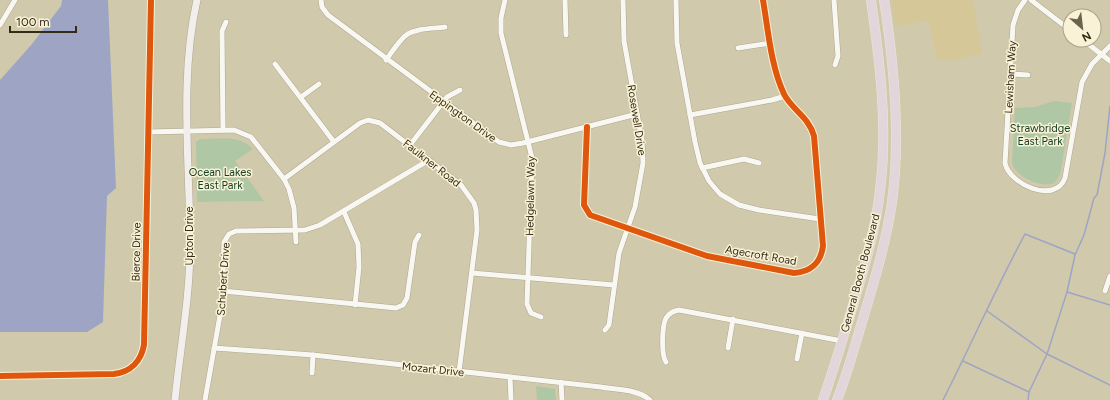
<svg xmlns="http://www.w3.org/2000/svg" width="1110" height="400" font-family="Figtree,sans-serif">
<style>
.built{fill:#d5c798}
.green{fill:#b0c7a6}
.water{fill:#9ea5c4}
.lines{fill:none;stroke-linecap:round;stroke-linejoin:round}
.stream{stroke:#9ea5c4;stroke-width:1.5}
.street-casing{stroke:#aea790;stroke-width:6}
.secondary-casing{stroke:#aea790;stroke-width:8}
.highway-casing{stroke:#eae7d9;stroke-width:10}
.street{stroke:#f8f7f2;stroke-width:5}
.secondary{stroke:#f1eeec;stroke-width:7}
.highway{stroke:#e3d6db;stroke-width:9}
.cycleway-casing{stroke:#faf2d7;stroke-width:8}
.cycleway{stroke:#df570c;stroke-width:6}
.labels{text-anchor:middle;stroke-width:3;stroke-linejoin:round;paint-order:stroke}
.street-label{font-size:11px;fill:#322b16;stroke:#faf2d7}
.park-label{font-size:11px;fill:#134024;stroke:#faf2d7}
</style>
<rect width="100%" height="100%" fill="#d1c9ab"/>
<polygon class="built" points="892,0 973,0 982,53 961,59 937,60 929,21 895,26"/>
<g class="green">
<path d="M1054,101L1072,103L1060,175L1054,183C1040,188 1016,177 1012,163L1015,108L1035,107Z"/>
<path d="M200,139C218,139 239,134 253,149L235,161L264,201L197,202L196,142Z"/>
<polygon points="536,386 555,389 556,400 537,400"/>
</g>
<polygon class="water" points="62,0 108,0 116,188 107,196 103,322 87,332 0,332 0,80 32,44 61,6"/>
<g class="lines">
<g class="stream">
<polyline points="1067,292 1110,305"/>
<polyline points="987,311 1047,354 1110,385"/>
<polyline points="963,361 1029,392"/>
<path d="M943,400C971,345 996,288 1025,234L1075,254"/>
<polyline points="1028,400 1029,392 1047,354 1067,292 1075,255 1084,235 1094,198 1097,195 1105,153 1110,106"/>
</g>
<g class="street-casing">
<g id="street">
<polyline points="321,0 322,7 328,15 499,142 511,145 523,143 637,114"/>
<polyline points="505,0 501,18 501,33 532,158 527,304 531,313 541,317"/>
<polyline points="565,0 566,35"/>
<polyline points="676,0 677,43 695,142 700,163 709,181 720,194 739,205 759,210 820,219"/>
<polyline points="834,0 838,56 835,65"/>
<path d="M1025,0L1018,10L1013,25L1005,163C1009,184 1055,205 1065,178L1082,82L1092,64L1110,46"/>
<polyline points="1031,0 1070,30"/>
<polyline points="0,25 15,0"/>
<polyline points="1083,40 1110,61"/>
<polyline points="738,48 771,43"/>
<path d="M386,60C409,28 406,31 445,27"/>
<polyline points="275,64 334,142"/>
<polyline points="1010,74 1028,75"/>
<polyline points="301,97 319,84"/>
<polyline points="690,115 772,100 785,96"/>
<path d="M587,127L584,205L590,215L707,256L794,273C811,272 821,262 823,246L814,136C809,117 792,110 784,94C771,67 768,29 763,0"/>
<polyline points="223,130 222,31 226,22"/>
<polyline points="148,132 234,130 251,137 284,179 289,189 294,208 296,242"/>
<polyline points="410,145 447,97 460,90"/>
<polyline points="702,168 744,159 759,163"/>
<polyline points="284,179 360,123 368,120 380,123 461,185 474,203 476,210 477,230 459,372"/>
<polyline points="344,212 358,244 359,267 355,305"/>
<polyline points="472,273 614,285"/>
<polyline points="223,291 396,308 403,305 407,298 415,242 419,235"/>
<polyline points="1105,291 1110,276"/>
<polyline points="605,330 609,325 619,253 635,207 643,163 642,141 624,41 623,0"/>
<path d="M214,348L313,355L601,387C616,390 638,389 650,400"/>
<polyline points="728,348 733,319"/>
<polyline points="797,359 802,333"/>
<path d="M666,362C661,355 662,326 666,318C669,313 674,311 679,310L842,341"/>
<polyline points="312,373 313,355"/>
<path d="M0,376L114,374C131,372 141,361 144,345L151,0"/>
<polyline points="510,377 511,400"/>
<polyline points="561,382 562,400"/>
<polyline points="205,400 222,304 224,242 229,234 236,231 305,230 320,225 429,160"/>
</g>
</g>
<g class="secondary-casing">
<path id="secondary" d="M175,400C180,349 190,297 190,246C190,165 179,79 197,0"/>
</g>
<g class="highway-casing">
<g id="highway">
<path d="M823,400C834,368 844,335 854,302C865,265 876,228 880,190C888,128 880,62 871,0"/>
<path d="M837,400C847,375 854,348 862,322C874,282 886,243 892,202C901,137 894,64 884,0"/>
</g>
</g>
<use href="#street" class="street"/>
<use href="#secondary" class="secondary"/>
<use href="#highway" class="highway"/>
<g class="cycleway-casing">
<g id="cycleway">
<path d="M587,127L584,205L590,215L707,256L794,273C811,272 821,262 823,246L814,136C809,117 792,110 784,94C771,67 768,29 763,0"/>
<path d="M0,376L114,374C131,372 141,361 144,345L151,0"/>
</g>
</g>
<use href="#cycleway" class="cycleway"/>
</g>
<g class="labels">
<g class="street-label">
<text transform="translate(1010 77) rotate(-87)" y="4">Lewisham Way</text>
<text transform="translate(463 116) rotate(36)" y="4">Eppington Drive</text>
<text transform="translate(637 120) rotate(81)" y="4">Rosewell Drive</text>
<text transform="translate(432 163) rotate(38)" y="4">Faulkner Road</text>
<text transform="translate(530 196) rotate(-89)" y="4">Hedgelawn Way</text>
<text transform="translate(189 236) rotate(-90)" y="4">Upton Drive</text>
<text transform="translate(136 252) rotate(-89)" y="4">Bierce Drive</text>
<text transform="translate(761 255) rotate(10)" y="4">Agecroft Road</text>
<text transform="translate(860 273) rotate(-75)" y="4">General Booth Boulevard</text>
<text transform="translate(223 279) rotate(-86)" y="4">Schubert Drive</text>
<text transform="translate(433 369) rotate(6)" y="4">Mozart Drive</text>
</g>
<g class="park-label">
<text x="1040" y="132">Strawbridge<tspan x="1040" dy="13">East Park</tspan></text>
<text x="220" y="176">Ocean Lakes<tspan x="220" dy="13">East Park</tspan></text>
</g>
</g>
<g transform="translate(1082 28) rotate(152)"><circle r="19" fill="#faf2d7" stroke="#aaa28a"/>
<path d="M0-3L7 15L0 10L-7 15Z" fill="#6a624a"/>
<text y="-6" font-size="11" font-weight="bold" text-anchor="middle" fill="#322b16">N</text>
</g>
<path d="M10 26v6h66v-6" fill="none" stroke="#322b16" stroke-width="2"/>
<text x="16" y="26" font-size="12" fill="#322b16" stroke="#faf2d7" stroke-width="3" paint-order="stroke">100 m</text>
</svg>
